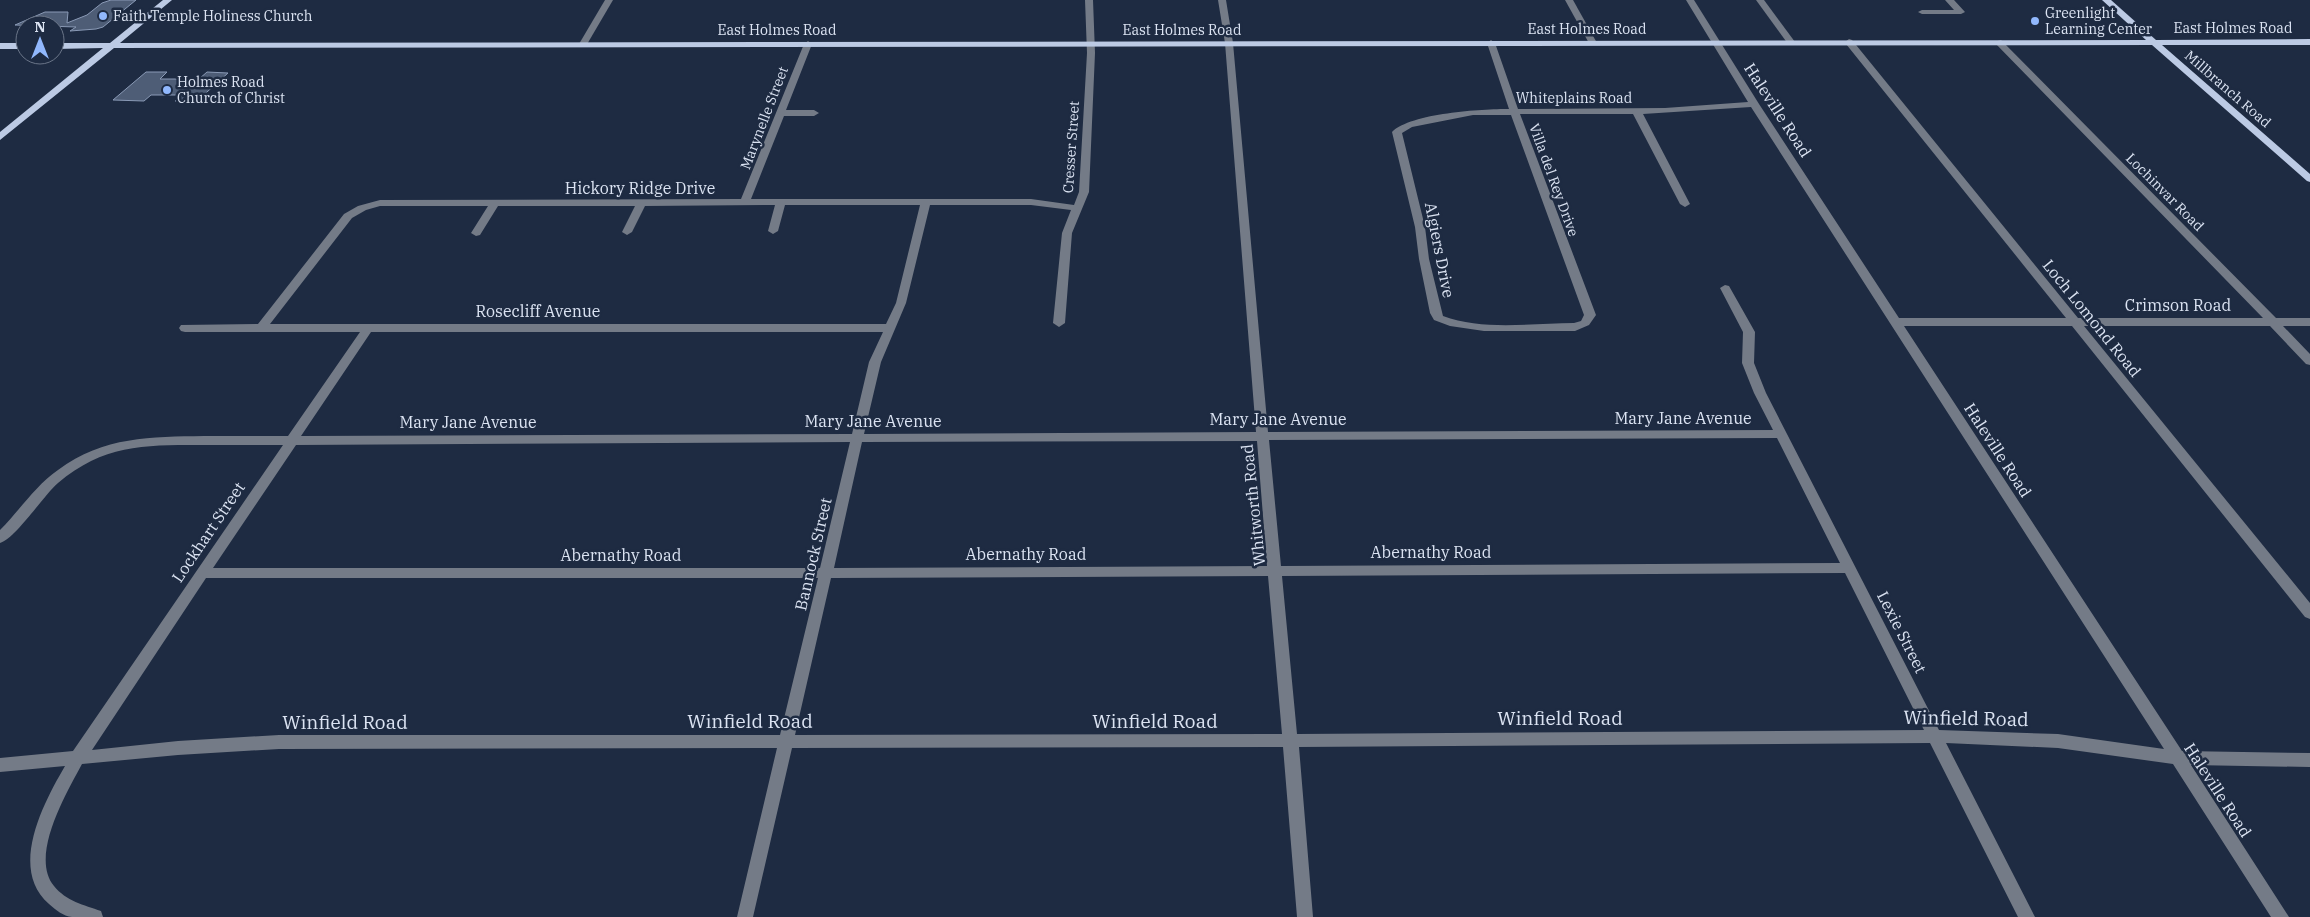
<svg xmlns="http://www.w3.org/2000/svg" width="2310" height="917" font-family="'IBM Plex Serif',serif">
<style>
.building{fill:#4e5d76;stroke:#8a9ab6}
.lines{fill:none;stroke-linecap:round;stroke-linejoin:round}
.minor{fill:#747b87;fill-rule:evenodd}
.major{fill:#bccae4;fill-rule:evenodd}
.poi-dot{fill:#91b8fd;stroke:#1e2b42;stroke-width:2}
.labels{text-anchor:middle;stroke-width:5;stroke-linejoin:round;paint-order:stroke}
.far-poi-label{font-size:14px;fill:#dbe3f2;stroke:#1e2b42;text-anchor:start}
.far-street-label{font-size:14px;fill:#dbe3f2;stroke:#1e2b42}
.street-label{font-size:16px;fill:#dbe3f2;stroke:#1e2b42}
.near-street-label{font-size:19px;fill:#dbe3f2;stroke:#1e2b42}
</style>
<rect width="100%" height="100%" fill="#1e2b42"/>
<g class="building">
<polygon points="111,0 136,0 103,27 96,29 70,31 76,27 15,25 45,12 68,12 67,23 87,15 102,3"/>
<polygon points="146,72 167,72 160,79 199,79 207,72 228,73 197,101 175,101 182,95 151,95 144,101 113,100"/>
</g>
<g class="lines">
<g class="minor">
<polygon points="605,0 613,0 586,46 580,46 579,44"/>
<path d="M1085,0H1093L1095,53L1089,192L1072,233L1065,323L1059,327L1053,323L1062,233L1071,210L1031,205H930L906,303L881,362L864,434L1256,432L1225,43L1218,0H1226L1233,43L1268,432L1773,430L1754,393L1742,363L1743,332L1720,288L1725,285L1729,286L1755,332L1754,363L1766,393L1939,730L2058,734L2164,749L1751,107L1643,114L1690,204L1685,207L1680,204L1633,114H1520L1596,315L1589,325L1575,331H1484L1450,326L1434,320L1430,313L1419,259L1415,227L1392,132C1411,113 1482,109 1509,109L1487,43L1491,40L1495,43L1518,109L1665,108L1748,102L1686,0H1694L1759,104L1899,318H2066L1846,44L1845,42L1849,39L1852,40L2078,318H2263L1994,42L2001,40L2276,318H2310V326H2283L2310,354V365L2306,364L2270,326H2084L2310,603V619L2305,617L2072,326H1904L2182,751L2310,753V767L2191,765L2289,917H2271L2173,764L2058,748L1946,743L2035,917H2018L1930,743L1299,747L1313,917H1297L1283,747L792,748L753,917H737L777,748L279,749L178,755L82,764C67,792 29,856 54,886C66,901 84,905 101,911L103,917C93,917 82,917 72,917C63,916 56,910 49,904C8,869 44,802 65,766L0,772V758L73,751L283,445C255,445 226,445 198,445C143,445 103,445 58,483C43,496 16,538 0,543V530C20,510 35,486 58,470C104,436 151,437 204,436C232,436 260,436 288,436L360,332H185L181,331L179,328L181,325L258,324L344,214L358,206L380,200L741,199L804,44L808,41L812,44L786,110H814L819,113L814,116H784L751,199H1031L1074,205L1079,192L1087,53ZM1473,115H1511L1584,315L1581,321L1574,323C1532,323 1483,331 1443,316L1429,259L1425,227L1402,133L1412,127ZM775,205L768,231L773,234L778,231L785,205H920L896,303L886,324H270L352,218L366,210L380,206H488L471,233L476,236L480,235L498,206H635L622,232L627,235L632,232L645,206ZM371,332H883L869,362L852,434L301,436ZM1777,438L1840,563L1281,566L1269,440ZM1257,441L1267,566L834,568L862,442ZM850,442L820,568H213L296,445ZM1845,573L1924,730L1297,734L1282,576ZM1268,576L1282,734L795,735L831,578ZM206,578H818L780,735H279L178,741L92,750Z"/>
<polygon points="1565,0 1573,0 1597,43 1596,45 1590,45"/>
<polygon points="1756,0 1764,0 1795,42 1794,44 1788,44"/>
<polygon points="1945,0 1954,0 1965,12 1961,14 1922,14 1918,12 1922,10 1954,10"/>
</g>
<g class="major">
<polygon points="163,0 172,0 120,43 2146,40 2102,0 2111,0 2156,40 2310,39 2310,45 2162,45 2310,174 2310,182 2307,181 2152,45 114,48 0,140 0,132 103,48 55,49 55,43 110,43"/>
<rect x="0" y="43" width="25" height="6"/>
</g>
</g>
<g class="poi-dot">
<circle cx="103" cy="16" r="5"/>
<circle cx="2035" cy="21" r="5"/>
<circle cx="167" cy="90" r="5"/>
</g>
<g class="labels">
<g class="far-poi-label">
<text x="2045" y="18">Greenlight<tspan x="2045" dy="16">Learning Center</tspan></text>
<text x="113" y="21">Faith Temple Holiness Church</text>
<text x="177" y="87">Holmes Road<tspan x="177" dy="16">Church of Christ</tspan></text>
</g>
<g class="far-street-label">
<text x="2233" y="33">East Holmes Road</text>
<text x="1587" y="34">East Holmes Road</text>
<text x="777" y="35">East Holmes Road</text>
<text x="1182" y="35">East Holmes Road</text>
<text transform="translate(2228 89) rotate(41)" y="5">Millbranch Road</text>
<text x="1574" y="103">Whiteplains Road</text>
<text transform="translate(764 118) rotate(-69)" y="5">Marynelle Street</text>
<text transform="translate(1071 147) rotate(-86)" y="5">Cresser Street</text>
<text transform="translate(1554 180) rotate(70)" y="5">Villa del Rey Drive</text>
<text transform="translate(2165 192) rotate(45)" y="5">Lochinvar Road</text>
</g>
<g class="street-label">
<text transform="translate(1778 110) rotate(57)" y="6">Haleville Road</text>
<text x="640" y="194">Hickory Ridge Drive</text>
<text transform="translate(1440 250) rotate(79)" y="6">Algiers Drive</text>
<text x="2178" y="311">Crimson Road</text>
<text x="538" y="317">Rosecliff Avenue</text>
<text transform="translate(2092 318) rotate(51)" y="6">Loch Lomond Road</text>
<text x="1683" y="424">Mary Jane Avenue</text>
<text x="1278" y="425">Mary Jane Avenue</text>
<text x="873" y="427">Mary Jane Avenue</text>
<text x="468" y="428">Mary Jane Avenue</text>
<text transform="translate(1998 450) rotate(57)" y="6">Haleville Road</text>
<text transform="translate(1253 505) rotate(-96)" y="6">Whitworth Road</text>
<text transform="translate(208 532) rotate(-56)" y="6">Lockhart Street</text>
<text x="1431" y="558">Abernathy Road</text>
<text transform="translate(813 554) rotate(-77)" y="6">Bannock Street</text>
<text x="1026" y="560">Abernathy Road</text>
<text x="621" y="561">Abernathy Road</text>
<text transform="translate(1902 632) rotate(63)" y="6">Lexie Street</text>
<text transform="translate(2218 790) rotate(57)" y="6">Haleville Road</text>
</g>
<g class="near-street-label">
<text x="1560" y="725">Winfield Road</text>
<text transform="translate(1966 718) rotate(1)" y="7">Winfield Road</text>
<text x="750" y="728">Winfield Road</text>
<text x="1155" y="728">Winfield Road</text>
<text x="345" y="729">Winfield Road</text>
</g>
</g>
<g transform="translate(40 40)"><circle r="24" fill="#1e2b42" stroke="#6a7588"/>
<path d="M0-4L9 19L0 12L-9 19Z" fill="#91b8fd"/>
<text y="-8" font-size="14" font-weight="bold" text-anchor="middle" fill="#dbe3f2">N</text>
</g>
</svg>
